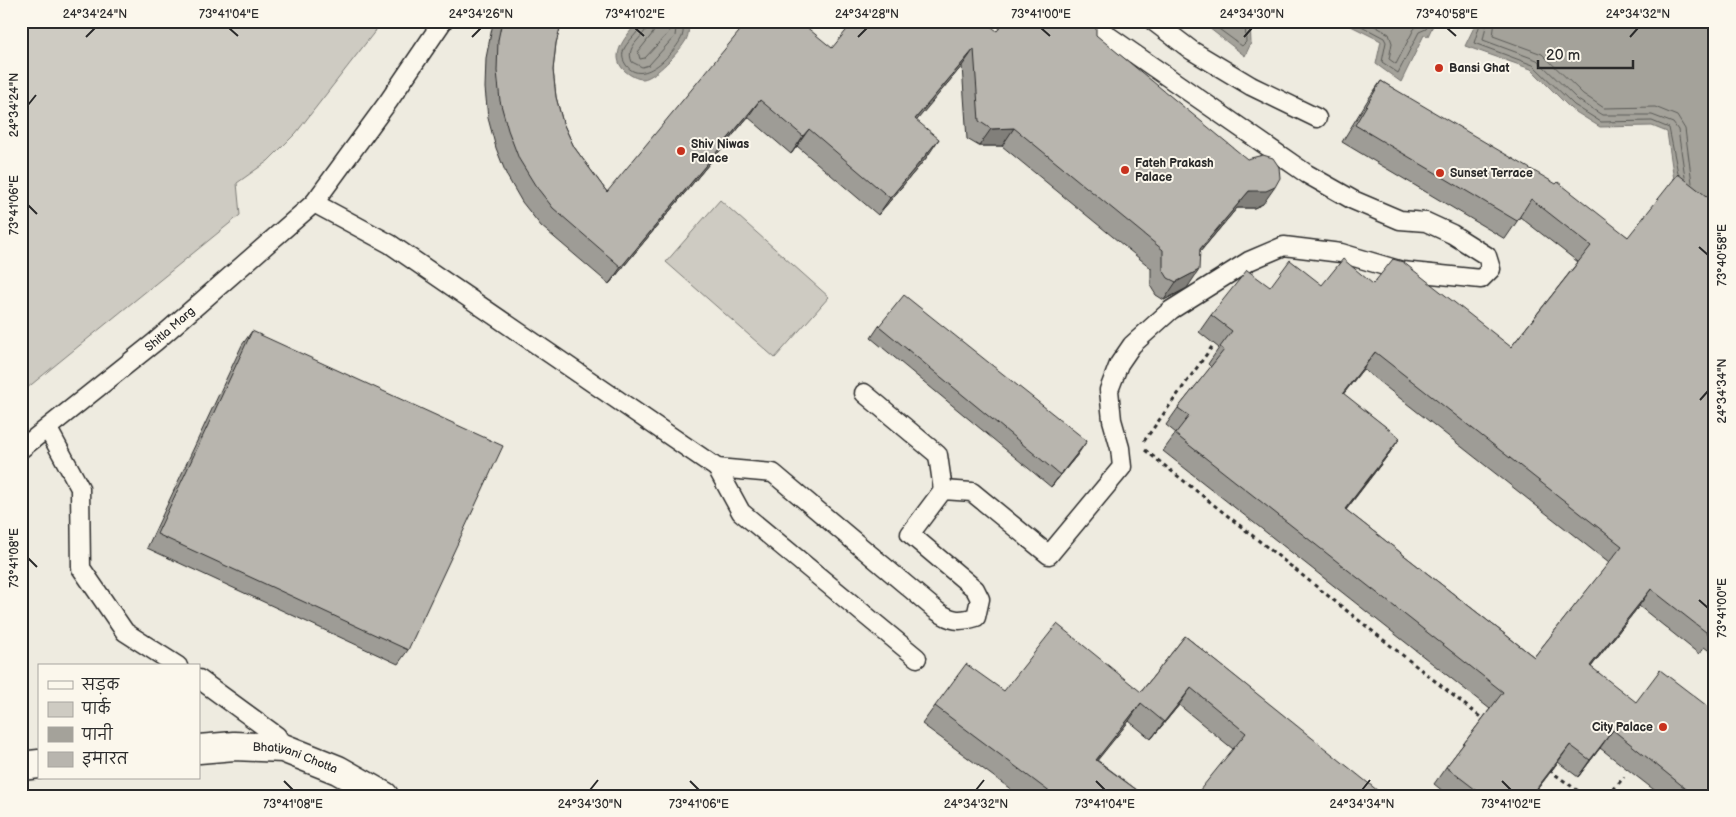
<svg xmlns="http://www.w3.org/2000/svg" width="1736" height="817" font-family="'Balsamiq Sans','Playpen Sans Deva',sans-serif">
<style>
.green{fill:#cecbc2;stroke:#7c7b76}
.water{fill:#a4a29a;stroke:#74726e}
.lines{fill:none;stroke-linecap:round;stroke-linejoin:round}
.shore{stroke:#5b5b57;stroke-width:1}
.lane-casing{stroke:#2b2b2b;stroke-width:21}
.secondary-casing{stroke:#2b2b2b;stroke-width:31}
.path{stroke:#2b2b2b;stroke-width:3;stroke-dasharray:4 4;stroke-linecap:butt}
.lane{stroke:#fbf7ec;stroke-width:18}
.secondary{stroke:#fbf7ec;stroke-width:28}
.wall{fill:#9e9c96;stroke:#2b2b2b;fill-rule:evenodd}
.shaded-wall{fill:#817f7a;stroke:#2b2b2b}
.building{fill:#b8b5ae;stroke:#2b2b2b;fill-rule:evenodd}
.ticks{fill:none;stroke:#2b2b2b;stroke-width:2}
.poi-dot{fill:#c8321e;stroke:#fbf7ec;stroke-width:2}
.labels{text-anchor:middle;stroke-width:4;stroke-linejoin:round;paint-order:stroke}
.poi-label{font-size:12px;font-weight:bold;fill:#2b2b2b;stroke:#fbf7ec;text-anchor:start}
.street-label{font-size:12px;fill:#2b2b2b;stroke:#fbf7ec}
.neatline{fill:none;stroke:#2b2b2b;stroke-width:2}
.ticks-label{font-size:12px;text-anchor:middle;fill:#2b2b2b}
</style>
<rect width="100%" height="100%" fill="#eeebe0"/>
<filter id="ink" filterUnits="userSpaceOnUse"><feTurbulence type="fractalNoise" baseFrequency=".02" numOctaves="2"/><feDisplacementMap in="SourceGraphic" scale="10" xChannelSelector="R" yChannelSelector="G"/><feConvolveMatrix kernelMatrix="1 2 1 2 8 2 1 2 1" color-interpolation-filters="sRGB"/></filter>
<g filter="url(#ink)">
<g class="green">
<polygon points="21,21 383,21 296,133 268,161 237,183 240,215 21,393"/>
<polygon points="720,200 829,297 775,358 666,262"/>
</g>
<g class="water">
<path d="M639,21H688C689,28 689,34 686,40C680,51 655,78 643,79C636,79 630,75 625,71C607,55 628,34 639,21Z"/>
<polygon points="1200,21 1250,21 1251,43 1245,56"/>
<polygon points="1341,21 1435,21 1428,36 1424,35 1401,82 1376,64 1381,41"/>
<polygon points="1477,21 1715,21 1715,223 1674,180 1667,132 1652,126 1600,127 1571,109 1531,69 1465,46"/>
</g>
<g class="lines">
<g class="shore">
<path d="M642,21C641,37 613,46 626,65C643,88 675,52 682,37C684,31 683,27 683,21"/>
<path d="M649,21C647,38 624,44 632,62L642,67L649,65L675,36L677,21"/>
<polyline points="656,21 653,33 638,52 640,59 645,58 669,32 669,21"/>
<polyline points="1208,21 1242,46 1246,42 1245,21"/>
<polyline points="1352,21 1384,38 1386,42 1382,62 1398,73 1419,32 1426,29 1430,21"/>
<polyline points="1366,21 1389,34 1392,43 1389,59 1396,64 1414,29 1423,21"/>
<polyline points="1481,21 1474,43 1533,65 1574,105 1601,122 1652,121 1669,128 1678,173"/>
<polyline points="1487,21 1483,40 1537,60 1578,100 1602,115 1652,115 1673,123 1678,130 1685,177"/>
<polyline points="1495,21 1493,36 1542,54 1583,94 1604,108 1655,107 1677,116 1685,129 1692,183"/>
</g>
<g class="lane-casing">
<g id="lane">
<path d="M443,21L388,102L314,203L390,244L717,468L773,473L937,611C951,621 959,622 976,617L980,599L975,589L910,534L943,490L972,492L1049,555L1122,467L1120,448L1112,420L1109,390L1119,364L1132,345L1171,310L1249,261L1284,246L1341,253L1402,271L1481,279L1491,269L1487,256L1452,234L1426,222L1400,220L1353,200L1307,174L1087,21"/>
<polyline points="1153,21 1191,50 1251,86 1317,118"/>
<polyline points="864,393 938,455 943,490"/>
<polyline points="48,429 80,488 81,568 125,632 178,666"/>
<path id="s1" d="M21,449L155,342L314,203"/>
<polyline points="717,468 741,512 917,658"/>
<polyline points="199,679 277,736 283,748"/>
</g>
</g>
<g class="secondary-casing">
<g id="secondary">
<path id="s2" d="M199,749L234,746L283,748L338,770L384,796"/>
<polyline points="21,766 39,764"/>
</g>
</g>
<g class="path">
<polyline points="1144,441 1214,344"/>
<polyline points="1145,450 1484,720"/>
<polyline points="1549,770 1585,796"/>
<polyline points="1608,796 1624,777"/>
</g>
<use href="#lane" class="lane"/>
<use href="#secondary" class="secondary"/>
</g>
<g class="wall">
<polygon points="494,21 562,21 556,43 553,70 556,97 563,123 574,147 607,192 832,48 997,31 1096,35 1263,204 1254,208 1237,208 1200,252 1187,288 1164,300 1156,295 1151,287 1151,268 1002,146 979,146 967,139 962,66 916,120 927,157 878,215 797,146 791,154 748,117 609,284 541,226 522,202 507,176 496,148 488,118 485,88 486,58 492,28"/>
<path d="M1381,81L1628,237L1715,203V655L1704,647L1699,654L1639,606L1591,667L1715,796H1662L1600,748L1578,777L1558,762L1532,796H1449L1434,784L1446,767L1490,709L1163,451L1176,433L1166,425L1178,408L1211,367L1208,364L1219,348L1199,332L1211,315L1270,287L1373,284L1511,347L1578,262L1520,217L1505,239L1342,142L1369,98ZM1363,369L1609,563L1534,657L1346,510L1388,455L1400,438L1343,394Z"/>
<polygon points="879,326 1078,454 1051,487 871,338"/>
<polygon points="252,331 408,650 398,664 147,548 242,345"/>
<polygon points="1185,636 1382,796 1233,749 1179,705 1151,739 1129,721 1097,760 1145,796 1020,796 922,724 935,706 1004,691 1141,692"/>
</g>
<g class="shaded-wall">
<polygon points="974,49 962,66 903,137 915,119"/>
<polygon points="760,100 748,117 609,284 621,267"/>
<polygon points="1014,128 1002,146 979,146 991,129"/>
<polygon points="809,129 797,146 791,154 803,136"/>
<polygon points="939,139 927,157 878,215 890,198"/>
<polygon points="1275,187 1263,204 1254,208 1237,208 1187,267 1200,249 1249,191"/>
<polygon points="1199,270 1187,288 1164,300 1176,282"/>
<polygon points="1375,352 1363,369 1331,410 1343,393"/>
<polygon points="1400,438 1388,455 1333,526 1345,509"/>
<polygon points="1087,441 1078,454 1051,487 1060,475"/>
<polygon points="1651,589 1639,606 1578,683 1590,666"/>
<polygon points="1191,688 1179,705 1151,739 1164,722"/>
<polygon points="1141,703 1129,721 1084,777 1096,760"/>
<polygon points="1613,730 1600,748 1578,777 1590,760"/>
<polygon points="1570,745 1558,762 1532,796 1531,796"/>
</g>
<g class="building">
<polygon points="502,21 562,21 556,43 553,70 556,97 563,123 574,147 607,192 748,21 799,21 832,48 854,21 984,21 997,31 1006,21 1096,21 1096,35 1247,159 1263,155 1273,158 1279,167 1280,178 1275,187 1266,191 1249,191 1200,249 1199,270 1176,282 1168,278 1163,270 1163,250 1014,128 991,129 979,121 974,49 915,119 939,139 890,198 809,129 803,136 760,100 621,267 553,208 535,185 519,159 508,130 500,101 497,71 498,40"/>
<path d="M1381,81L1556,184L1558,182L1628,237L1678,174L1715,203V631L1711,636L1651,589L1590,666L1636,702L1660,670L1715,712V796H1695L1613,730L1590,760L1570,745L1531,796H1484L1446,767L1503,692L1175,434L1189,416L1178,408L1224,350L1220,347L1232,331L1211,315L1247,270L1270,287L1290,260L1322,285L1343,259L1373,284L1393,259L1403,262L1511,347L1591,246L1531,199L1517,221L1355,125ZM1375,352L1622,546L1534,657L1345,509L1400,438L1343,393Z"/>
<polygon points="904,295 1087,441 1060,475 879,326"/>
<polygon points="252,331 503,446 408,650 157,534"/>
<polygon points="1057,624 1141,692 1185,636 1383,795 1382,796 1195,796 1246,733 1191,688 1164,722 1141,703 1096,760 1145,796 1055,796 935,706 966,664 1004,691"/>
</g>
</g>
<path class="ticks" d="M229,28L238,36M635,28L644,36M1041,28L1050,36M1447,28L1456,36M86,37L95,28M472,37L481,28M858,37L867,28M1244,37L1252,28M1630,37L1638,28M28,105L36,95M28,205L37,214M1699,247L1708,255M1700,400L1708,391M28,558L37,567M1699,600L1708,608M284,781L293,790M690,781L699,790M1096,781L1105,790M1502,781L1511,790M590,790L598,780M976,790L984,780M1362,790L1370,780"/>
<g class="poi-dot">
<circle cx="1439" cy="68" r="5"/>
<circle cx="681" cy="151" r="5"/>
<circle cx="1125" cy="170" r="5"/>
<circle cx="1440" cy="173" r="5"/>
<circle cx="1663" cy="727" r="5"/>
</g>
<g class="labels">
<g class="poi-label">
<text x="1449" y="72">Bansi Ghat</text>
<text x="691" y="148">Shiv Niwas<tspan x="691" dy="14">Palace</tspan></text>
<text x="1135" y="167">Fateh Prakash<tspan x="1135" dy="14">Palace</tspan></text>
<text x="1450" y="177">Sunset Terrace</text>
<text x="1653" y="731" text-anchor="end">City Palace</text>
</g>
<g class="street-label">
<text dy="4" stroke="none"><textPath href="#s1" startOffset="191">Shitla Marg</textPath></text>
<text dy="4" stroke="none"><textPath href="#s2" startOffset="98">Bhatiyani Chotta</textPath></text>
</g>
</g>
<rect width="1736" height="817" fill="none" stroke="#fbf7ec" stroke-width="55"/>
<rect x="38" y="664" width="162" height="115" fill="#fbf7ec" stroke="#a8a59f"/>
<rect x="48" y="681" width="25" height="8" fill="#fbf7ec" stroke="#a8a59f"/>
<text x="82" y="690" font-size="15" fill="#2b2b2b">सड़क</text>
<rect x="48" y="702" width="25" height="15" fill="#cecbc2" stroke="#a8a59f"/>
<text x="82" y="714" font-size="15" fill="#2b2b2b">पार्क</text>
<rect x="48" y="727" width="25" height="15" fill="#a4a29a" stroke="#a8a59f"/>
<text x="82" y="740" font-size="15" fill="#2b2b2b">पानी</text>
<rect x="48" y="752" width="25" height="15" fill="#b8b5ae" stroke="#a8a59f"/>
<text x="82" y="764" font-size="15" fill="#2b2b2b">इमारत</text>
<path d="M1538 60v8h95v-8" fill="none" stroke="#2b2b2b" stroke-width="2.5"/>
<text x="1546" y="60" font-size="15" fill="#2b2b2b" stroke="#fbf7ec" stroke-width="4" paint-order="stroke">20 m</text>
<rect x="28" y="28" width="1680" height="762" class="neatline"/>
<g class="ticks-label">
<text x="95" y="18">24°34'24"N</text>
<text x="229" y="18">73°41'04"E</text>
<text x="481" y="18">24°34'26"N</text>
<text x="635" y="18">73°41'02"E</text>
<text x="867" y="18">24°34'28"N</text>
<text x="1041" y="18">73°41'00"E</text>
<text x="1252" y="18">24°34'30"N</text>
<text x="1447" y="18">73°40'58"E</text>
<text x="1638" y="18">24°34'32"N</text>
<text transform="translate(14 105) rotate(-90)" y="4">24°34'24"N</text>
<text transform="translate(14 205) rotate(-90)" y="4">73°41'06"E</text>
<text transform="translate(1722 255) rotate(-90)" y="4">73°40'58"E</text>
<text transform="translate(1722 391) rotate(-90)" y="4">24°34'34"N</text>
<text transform="translate(14 558) rotate(-90)" y="4">73°41'08"E</text>
<text transform="translate(1722 608) rotate(-90)" y="4">73°41'00"E</text>
<text x="293" y="808">73°41'08"E</text>
<text x="590" y="808">24°34'30"N</text>
<text x="699" y="808">73°41'06"E</text>
<text x="976" y="808">24°34'32"N</text>
<text x="1105" y="808">73°41'04"E</text>
<text x="1362" y="808">24°34'34"N</text>
<text x="1511" y="808">73°41'02"E</text>
</g>
</svg>
